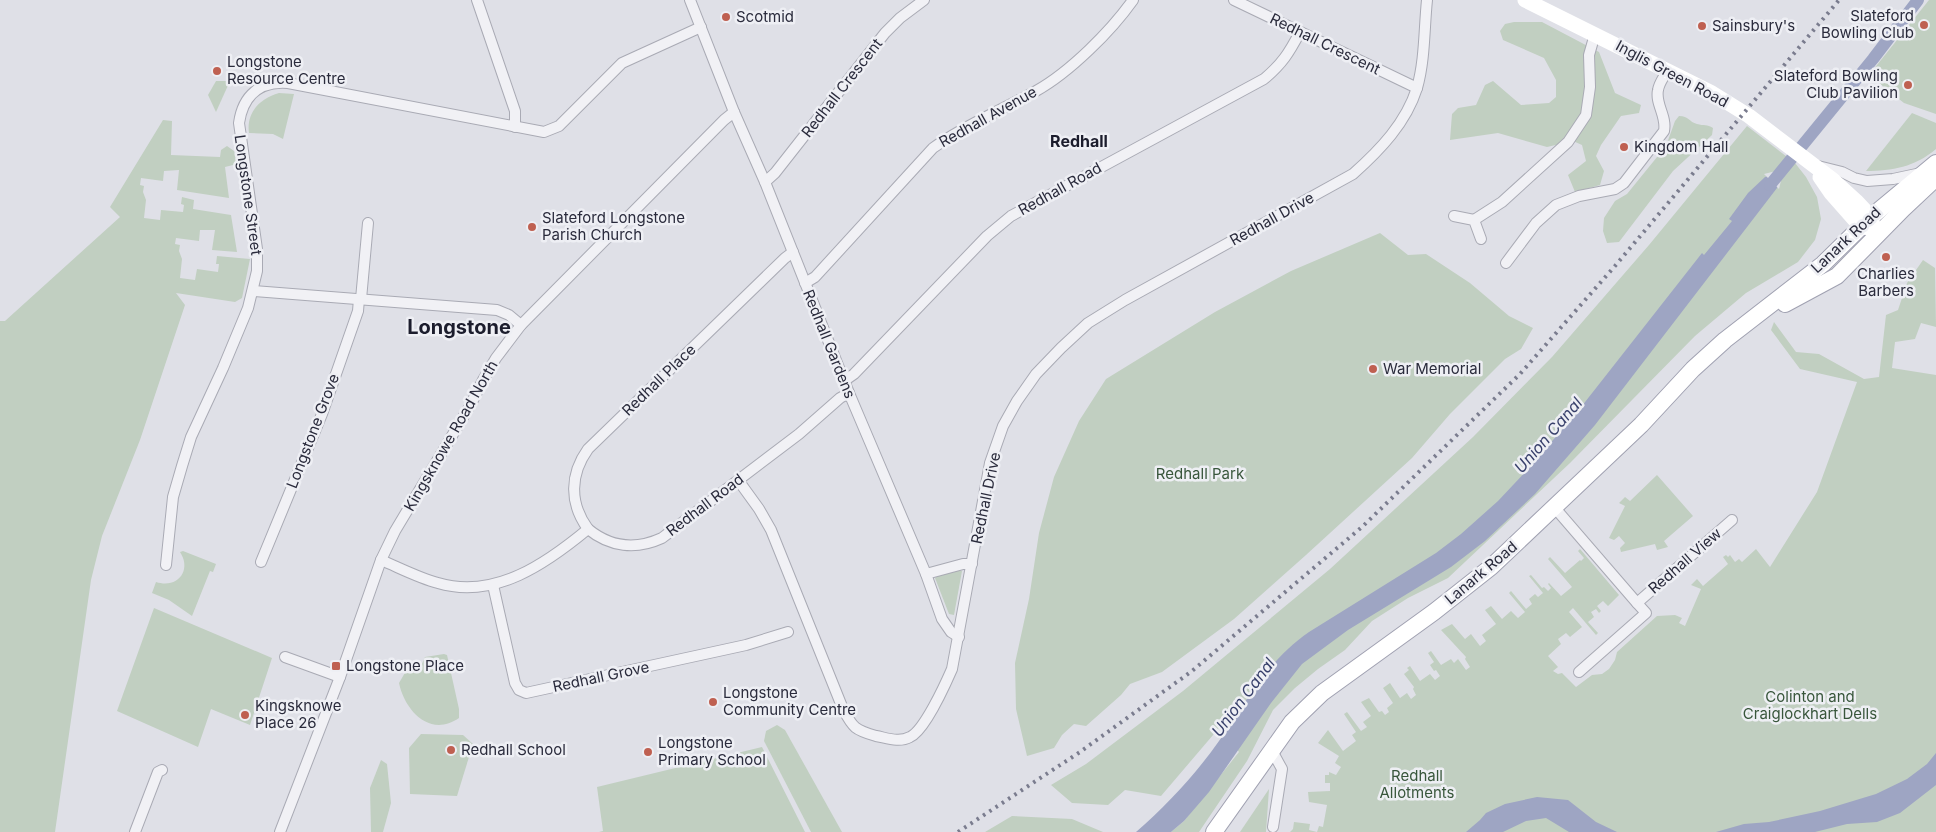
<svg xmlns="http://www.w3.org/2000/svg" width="1936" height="832" font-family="Inter,sans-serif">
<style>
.green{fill:#c1cfc1}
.water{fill:#9ea5c3}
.pier{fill:#dfe0e7}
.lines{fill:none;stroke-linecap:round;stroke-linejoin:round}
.canal{stroke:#9ea5c3;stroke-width:12}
.street-casing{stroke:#a9aab4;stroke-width:12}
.primary-casing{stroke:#a0a1b1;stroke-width:18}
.street{stroke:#f1f1f5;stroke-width:10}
.secondary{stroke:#fff;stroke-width:15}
.primary{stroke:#fff;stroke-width:16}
.rail{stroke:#7a7c8e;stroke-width:4;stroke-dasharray:2.5 5;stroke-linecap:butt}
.poi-dot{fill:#bf6051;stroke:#eeeff4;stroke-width:2}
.labels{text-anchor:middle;stroke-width:5;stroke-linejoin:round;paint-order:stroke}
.poi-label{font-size:15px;fill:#2a2b3c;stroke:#eeeff4;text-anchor:start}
.street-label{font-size:15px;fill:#2a2b3c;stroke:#eeeff4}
.park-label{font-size:15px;fill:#38563b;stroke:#eeeff4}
.neighbourhood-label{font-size:16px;font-weight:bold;fill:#1c1d2d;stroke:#eeeff4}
.water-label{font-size:16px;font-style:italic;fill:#38406b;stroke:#eeeff4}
.district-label{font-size:20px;font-weight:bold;fill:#1c1d2d;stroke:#eeeff4}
</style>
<rect width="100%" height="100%" fill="#dfe0e7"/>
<g class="green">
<polygon points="1929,0 1936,0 1936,114 1904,103 1869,75"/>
<polygon points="1514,22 1542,22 1599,52 1615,93 1641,105 1639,113 1621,116 1601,145 1596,156 1604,171 1600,185 1575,192 1568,175 1586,161 1582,145 1573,141 1547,147 1498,133 1450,140 1452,114 1458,108 1476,105 1485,85 1493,81 1521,105 1549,103 1556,97 1556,80 1544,58 1503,40 1500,31 1505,24"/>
<polygon points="216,81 230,81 216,112 208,95"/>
<path d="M279,93L294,94L283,139L273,134L249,133C246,113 260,98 279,93Z"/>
<path d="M1912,113L1936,123V149C1915,167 1892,171 1866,171Z"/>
<path d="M1679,116C1689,116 1689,122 1697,124C1704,126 1707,124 1713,128L1712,135L1673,171L1619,242L1607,243L1603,231L1604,218L1615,201L1627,194L1666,146L1675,121Z"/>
<polygon points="163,120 172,121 171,155 220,157 221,150 227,146 234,151 237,164 225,167 229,198 177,190 179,170 164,171 163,181 141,178 140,185 144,186 143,192 146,200 144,218 160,220 161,210 183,212 184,205 181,204 182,197 194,200 193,209 231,215 237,252 212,250 215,230 200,230 199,241 176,238 175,244 180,245 179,251 182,259 180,278 195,280 197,269 218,272 219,264 216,264 217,256 250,259 242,298 235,302 176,293 185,305 140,440 102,536 91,580 55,832 0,832 0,321 5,321 120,217 110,207"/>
<polygon points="1747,126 1795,163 1806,177 1817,197 1821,219 1815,240 1798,262 1746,293 1695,336 1570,463 1448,578 1408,598 1372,621 1345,650 1318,669 1295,688 1273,710 1247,761 1199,832 1171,832 1184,821 1239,752 1219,728 1161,796 1125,790 1108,805 1072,803 1051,785 1086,764 1183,691 1330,569 1473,437 1552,357 1649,245"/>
<polygon points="1380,233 1408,255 1426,254 1470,283 1509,316 1533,328 1521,349 1505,359 1450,414 1412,458 1306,555 1234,619 1162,672 1130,684 1121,695 1086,726 1074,724 1062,735 1054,748 1027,756 1016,709 1015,663 1029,599 1039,533 1054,477 1079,421 1106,379 1215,312 1291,271"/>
<polygon points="1923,260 1935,268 1936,327 1921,323 1915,339 1895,342 1892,368 1936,375 1936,832 1290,832 1293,829 1294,822 1310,824 1309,830 1317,832 1319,826 1323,827 1327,805 1309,802 1308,792 1330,791 1330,783 1325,783 1325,775 1329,775 1329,772 1336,775 1341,767 1335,763 1339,756 1318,743 1328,730 1343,751 1356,741 1352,735 1356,732 1344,714 1347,712 1361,731 1367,727 1363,722 1371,716 1361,702 1369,698 1379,712 1382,711 1385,715 1389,712 1387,708 1393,703 1383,688 1390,683 1400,698 1407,693 1411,699 1416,695 1413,689 1414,687 1404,674 1409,670 1407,668 1410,666 1420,681 1430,674 1435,680 1440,676 1436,670 1434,671 1430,665 1434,662 1428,653 1431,651 1441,665 1451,659 1454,663 1458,659 1466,670 1470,667 1465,659 1466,657 1441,630 1452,624 1465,639 1471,634 1480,646 1486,641 1482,635 1496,624 1485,610 1491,606 1502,619 1511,611 1518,618 1525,612 1509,593 1511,591 1526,609 1532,604 1529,599 1535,594 1538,597 1543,593 1529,576 1531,575 1542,588 1544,587 1548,591 1551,588 1548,584 1549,583 1561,596 1572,587 1548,559 1550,557 1565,573 1580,560 1581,561 1584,558 1578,551 1580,549 1619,595 1608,606 1603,601 1597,606 1601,611 1599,613 1596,609 1591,612 1594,617 1588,622 1598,633 1596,635 1573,608 1569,612 1582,627 1570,637 1566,633 1558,639 1561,644 1548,656 1558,667 1553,671 1558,674 1562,673 1576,687 1592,675 1602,674 1609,669 1615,660 1617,652 1657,616 1675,615 1682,618 1679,623 1685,626 1701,589 1691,585 1697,579 1703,586 1728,564 1723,557 1726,555 1728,557 1730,555 1735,562 1739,559 1742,562 1756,549 1770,567 1817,492 1857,382 1800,369 1771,330 1774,322 1796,352 1819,354 1864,379 1879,377 1886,315 1898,310 1907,283"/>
<polygon points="1657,475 1693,516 1664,541 1668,547 1657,550 1655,544 1621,552 1620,548 1625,543 1619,536 1614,540 1609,538 1625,506 1619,503 1625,497 1630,501"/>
<path d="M183,551L216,564L213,572L210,571L192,616L169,600L152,593L156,582C178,589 192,570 180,552Z"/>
<polygon points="957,570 962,571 954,615 949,614 935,578 939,575"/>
<polygon points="154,608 272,658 250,725 211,709 198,747 117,711"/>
<path d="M444,654L447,655L459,709V718C430,738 405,711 399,683L406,671L422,664L425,657Z"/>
<polygon points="777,725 785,730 842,832 811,832 764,741 766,731"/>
<polygon points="421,734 463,735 473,744 457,796 410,794 409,748"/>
<polygon points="762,747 805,832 599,832 603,831 597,787"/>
<polygon points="381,760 387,764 391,803 383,832 371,832 370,788"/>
<polygon points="1269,789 1266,832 1240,832"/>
<polygon points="1012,816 1072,819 1103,832 985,832"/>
</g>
<g class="water">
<path d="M1781,172L1777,188L1595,425L1535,494L1485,541L1451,567L1348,630L1302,664L1271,703L1209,792L1184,821L1171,832H1136C1167,805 1195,775 1219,741C1246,702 1268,660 1309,632L1436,553L1461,534L1498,501L1528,469L1578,411L1702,253L1704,255L1732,221L1729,219L1748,193L1765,177Z"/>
<polygon points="1936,753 1936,785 1900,813 1877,822 1847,824 1815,832 1716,832 1744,824 1769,822 1820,811 1876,794 1907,779 1927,764"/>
<polygon points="1537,797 1568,800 1596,822 1617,832 1569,832 1546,818 1526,821 1503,832 1466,832 1480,820 1486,813 1505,804"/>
</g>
<polygon class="pier" points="1780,170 1783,172 1779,189 1764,174"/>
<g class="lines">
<polyline class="canal" points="1770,185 1873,59 1918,0"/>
<g class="street-casing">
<g id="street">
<polyline points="477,0 515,111 515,127"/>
<polyline points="690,0 734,112 765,182 849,393 926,574 942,619 951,632 959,637"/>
<polyline points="1234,0 1417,88"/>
<polyline points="1818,166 1842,172 1854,178 1867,181 1893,179 1921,173"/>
<polyline points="765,182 775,173 885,33 900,18 924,0"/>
<polyline points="1454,216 1474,220 1481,239"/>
<polyline points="1474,220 1502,202 1568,142 1586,115 1590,87 1589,55 1595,34"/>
<path d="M1506,263L1536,223L1556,205L1579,196L1615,189L1624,183L1664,131C1667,116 1655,104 1658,90C1659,83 1664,77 1667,71"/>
<path d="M805,283L815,277L933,148C965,125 1002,110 1036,91C1070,72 1111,31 1133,0"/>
<polyline points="253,291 497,310 509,315 521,325"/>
<polyline points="361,299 368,223"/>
<path d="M844,381L854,374L987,236L1011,216L1264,79C1282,64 1289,53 1300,32"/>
<path d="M738,480L759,509L771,530L843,709C853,728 855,730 876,736C887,738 899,743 910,737C924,731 945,685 952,669L990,463L1003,426L1017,401L1036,374L1061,348L1088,323L1125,300L1353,174C1380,150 1406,123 1417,88C1425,60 1424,29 1427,0"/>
<polyline points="1555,508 1637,603"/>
<path d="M588,529C569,503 570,474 588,449L785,258L793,252"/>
<path d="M381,560C400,568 419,578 438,583C495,600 547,563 588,529C610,547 636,550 662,538L799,434L840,398L849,393"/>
<polyline points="261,562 322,414 358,311 359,299"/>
<path d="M166,565L173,497L182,466L191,437L223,368L248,308L257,271V249L239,123C243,95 260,81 288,83L544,132L559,126L622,63L701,27"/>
<polyline points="926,574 963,564 972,564"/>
<polyline points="493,585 515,683 519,690 526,693 746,645 788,632"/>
<polyline points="285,657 340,677"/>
<polyline points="1579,672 1646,613 1637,603 1732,520"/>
<polyline points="1271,749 1282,769 1273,827"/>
<polyline points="135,832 158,772 162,770"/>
<polyline points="280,832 340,677 381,560 395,531 471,404 483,380 496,358 521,325 724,120 734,112"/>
</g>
</g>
<g class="primary-casing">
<g id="primary">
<polyline points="1785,304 1837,276 1903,209 1936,178"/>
<polyline points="1214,832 1292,722 1322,693 1434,612 1491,567 1641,425 1693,369 1725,340 1823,264 1871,217 1936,163"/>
</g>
</g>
<use href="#street" class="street"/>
<g class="secondary">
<polyline points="1525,0 1712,93 1749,116 1833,180 1856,201 1871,217 1874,229"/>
<polyline points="1820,177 1831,193 1861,227 1873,228"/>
</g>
<use href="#primary" class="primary"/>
<polyline class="rail" points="958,832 1080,752 1192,671 1362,527 1520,374 1615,266 1839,0"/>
</g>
<g class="poi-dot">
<circle cx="726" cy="17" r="5"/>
<circle cx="1924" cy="25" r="5"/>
<circle cx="1702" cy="26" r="5"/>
<circle cx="217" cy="71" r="5"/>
<circle cx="1908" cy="85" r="5"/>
<circle cx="1624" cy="147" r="5"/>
<circle cx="532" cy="227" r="5"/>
<circle cx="1886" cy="257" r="5"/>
<circle cx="1373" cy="369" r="5"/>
<rect x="331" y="661" width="10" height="10" rx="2.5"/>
<circle cx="713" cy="702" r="5"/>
<circle cx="245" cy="715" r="5"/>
<circle cx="451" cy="750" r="5"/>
<circle cx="648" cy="752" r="5"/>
</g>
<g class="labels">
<g class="poi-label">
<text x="1914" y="21" text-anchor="end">Slateford<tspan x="1914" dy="17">Bowling Club</tspan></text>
<text x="736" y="22">Scotmid</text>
<text x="1712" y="31">Sainsbury's</text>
<text x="227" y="67">Longstone<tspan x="227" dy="17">Resource Centre</tspan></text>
<text x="1898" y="81" text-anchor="end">Slateford Bowling<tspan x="1898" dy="17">Club Pavilion</tspan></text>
<text x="1634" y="152">Kingdom Hall</text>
<text x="542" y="223">Slateford Longstone<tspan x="542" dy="17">Parish Church</tspan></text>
<text x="1886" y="279" text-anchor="middle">Charlies<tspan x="1886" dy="17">Barbers</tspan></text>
<text x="1383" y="374">War Memorial</text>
<text x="346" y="671">Longstone Place</text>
<text x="723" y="698">Longstone<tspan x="723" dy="17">Community Centre</tspan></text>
<text x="255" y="711">Kingsknowe<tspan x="255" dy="17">Place 26</tspan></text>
<text x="658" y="748">Longstone<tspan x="658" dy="17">Primary School</tspan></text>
<text x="461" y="755">Redhall School</text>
</g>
<g class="street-label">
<text transform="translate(1325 44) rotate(26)" y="5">Redhall Crescent</text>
<text transform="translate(1672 74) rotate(28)" y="5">Inglis Green Road</text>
<text transform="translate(842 88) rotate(-52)" y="5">Redhall Crescent</text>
<text transform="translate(988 117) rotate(-29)" y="5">Redhall Avenue</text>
<text transform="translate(1060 189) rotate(-29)" y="5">Redhall Road</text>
<text transform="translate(248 195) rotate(82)" y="5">Longstone Street</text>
<text transform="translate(1272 219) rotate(-29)" y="5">Redhall Drive</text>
<text transform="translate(1846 240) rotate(-43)" y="5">Lanark Road</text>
<text transform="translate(829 344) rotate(68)" y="5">Redhall Gardens</text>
<text transform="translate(659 380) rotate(-44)" y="5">Redhall Place</text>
<text transform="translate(313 431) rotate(-69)" y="5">Longstone Grove</text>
<text transform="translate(451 436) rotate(-60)" y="5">Kingsknowe Road North</text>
<text transform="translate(986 498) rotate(-78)" y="5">Redhall Drive</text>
<text transform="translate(705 505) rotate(-37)" y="5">Redhall Road</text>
<text transform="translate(1685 561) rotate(-41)" y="5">Redhall View</text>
<text transform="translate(1481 573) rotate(-40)" y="5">Lanark Road</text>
<text transform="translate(601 677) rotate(-12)" y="5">Redhall Grove</text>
</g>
<g class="park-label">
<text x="1200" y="479">Redhall Park</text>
<text x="1810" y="702">Colinton and<tspan x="1810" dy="17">Craiglockhart Dells</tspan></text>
<text x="1417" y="781">Redhall<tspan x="1417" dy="17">Allotments</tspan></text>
</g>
<g class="neighbourhood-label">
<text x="1079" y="147">Redhall</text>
</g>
<g class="water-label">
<text transform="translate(1548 435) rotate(-49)" y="6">Union Canal</text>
<text transform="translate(1243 697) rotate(-53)" y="6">Union Canal</text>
</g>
<g class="district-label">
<text x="459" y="334">Longstone</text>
</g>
</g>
</svg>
